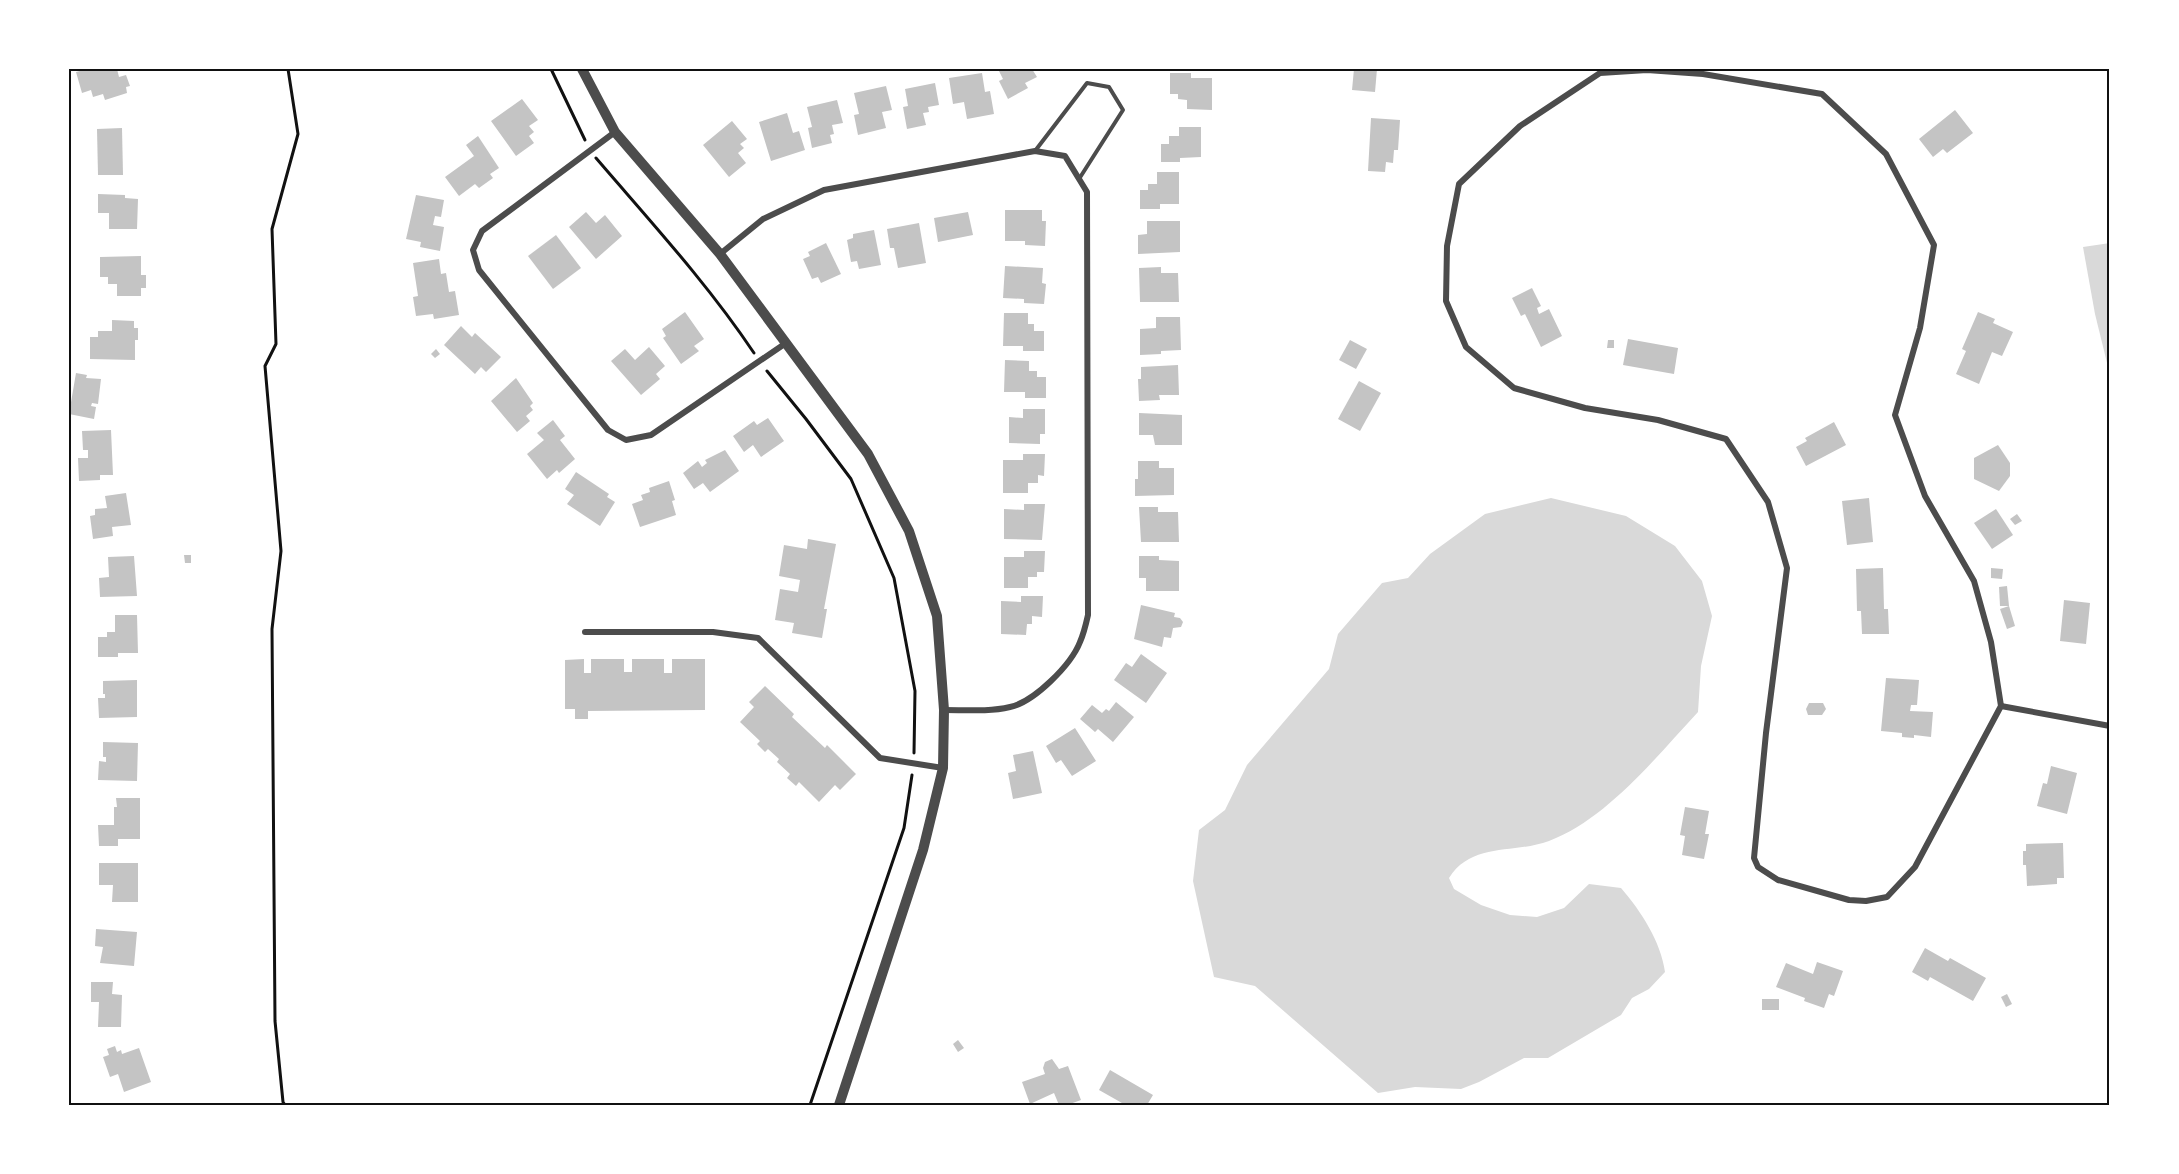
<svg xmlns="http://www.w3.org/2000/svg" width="2179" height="1174" font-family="'Libre Baskerville',serif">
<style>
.water{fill:#d9d9d9}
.building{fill:#c4c4c4}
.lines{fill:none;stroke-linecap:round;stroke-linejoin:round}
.path{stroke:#111;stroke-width:3}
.service{stroke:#4c4c4c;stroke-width:4}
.minor{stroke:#4c4c4c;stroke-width:6}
.tertiary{stroke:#4c4c4c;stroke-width:10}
.neatline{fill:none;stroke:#111;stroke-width:2}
</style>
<rect width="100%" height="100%" fill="#fff"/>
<g class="water">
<polygon points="2110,243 2110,375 2095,314 2083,247"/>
<path d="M1551,498L1626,516L1675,546L1702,581L1712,616L1701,666L1698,712C1656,757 1607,819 1549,841C1514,854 1472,842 1449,878L1454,889L1481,905L1510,915L1537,917L1564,908L1589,884L1621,888C1641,911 1661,942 1665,972L1649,989L1632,998L1621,1015L1548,1058H1524L1479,1082L1461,1089L1415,1087L1378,1093L1255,986L1214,977L1193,881L1199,830L1225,810L1247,765L1329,669L1338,634L1382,583L1408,578L1430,554L1485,514Z"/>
</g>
<g class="building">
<polygon points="87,69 117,69 119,77 126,75 130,86 126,87 127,93 105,100 103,94 93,97 91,90 82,93 76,72"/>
<polygon points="998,69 1032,69 1037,77 1025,83 1028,88 1008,99 999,81 1003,79"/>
<polygon points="1354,69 1377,69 1375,92 1352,90"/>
<polygon points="982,73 985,92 990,91 994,114 967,119 964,102 953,104 949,78"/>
<polygon points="1170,73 1191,73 1191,78 1212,78 1212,110 1187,109 1187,100 1178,99 1178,94 1170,94"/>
<polygon points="935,83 939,105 928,107 929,112 923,113 926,125 907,129 903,107 908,106 905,89"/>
<polygon points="886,86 892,110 882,112 886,128 858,135 854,115 859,114 854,93"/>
<polygon points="522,99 538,120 529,126 534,132 529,136 534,143 516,156 491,121"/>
<polygon points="837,100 843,123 832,125 834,134 830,135 832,143 812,148 808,128 812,127 807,107"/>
<polygon points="1955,110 1973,133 1947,153 1943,149 1933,157 1919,139"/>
<polygon points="787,113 793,133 799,131 805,150 771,161 759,122"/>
<polygon points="1371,118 1400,120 1398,150 1394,150 1393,163 1386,162 1385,172 1368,171"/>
<polygon points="732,121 747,139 740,144 744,148 738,153 746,163 729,177 703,145"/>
<polygon points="1179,127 1201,127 1201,157 1180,158 1180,162 1161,162 1161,144 1169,144 1169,136 1179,136"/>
<polygon points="122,128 123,175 98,175 97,129"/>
<polygon points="478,136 499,168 490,174 493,178 479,188 475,184 459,196 445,177 474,156 466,145"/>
<polygon points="1157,172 1179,172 1179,204 1160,204 1160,209 1140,209 1140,190 1148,190 1148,184 1157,184"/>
<polygon points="98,194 125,195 125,198 138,199 137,229 109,229 109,213 98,213"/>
<polygon points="416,195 444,200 441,217 435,216 433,225 444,227 440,251 420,247 421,242 406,239"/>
<polygon points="1005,210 1042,210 1042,221 1046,221 1045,246 1025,245 1025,241 1005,241"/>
<polygon points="586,212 596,223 605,215 622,236 596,259 569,227"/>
<polygon points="968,212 973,235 938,242 934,218"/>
<polygon points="1147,221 1180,221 1180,252 1138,254 1138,235 1147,234"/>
<polygon points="919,223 926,263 898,268 894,248 890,248 887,229"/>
<polygon points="874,230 881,265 859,269 857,261 851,262 847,240 853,238 853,234"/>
<polygon points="556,235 581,268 553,289 528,256"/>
<polygon points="826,243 841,274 821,283 818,277 812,279 803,259 810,256 808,252"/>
<polygon points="141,256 141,275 146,275 146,288 141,288 141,296 117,296 117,284 108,284 108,277 100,277 100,257"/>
<polygon points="439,259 441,274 446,273 449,292 455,291 459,315 434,319 433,314 416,316 413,297 418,296 413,263"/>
<polygon points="1005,266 1043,268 1042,283 1046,284 1044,304 1024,303 1024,299 1003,298"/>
<polygon points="1161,267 1161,273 1178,273 1179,302 1140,302 1139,268"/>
<polygon points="1532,288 1541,306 1537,308 1539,314 1549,309 1562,336 1541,347 1525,314 1521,316 1512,298"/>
<polygon points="685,312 704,339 694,346 699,351 681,364 663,338 666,336 662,329"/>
<polygon points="1978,312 1995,319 1993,323 2013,332 2002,356 1992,352 1979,384 1956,374 1966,351 1962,349"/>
<polygon points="1004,313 1028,313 1028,324 1034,324 1034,331 1044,331 1044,351 1023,351 1023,346 1003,346"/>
<polygon points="1156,317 1180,317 1181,350 1161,351 1161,354 1140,355 1140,329 1156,328"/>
<polygon points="112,320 134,321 134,328 138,328 138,340 135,340 135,360 90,359 90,337 98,337 98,331 112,331"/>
<polygon points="461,326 472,337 475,333 501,357 486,372 481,367 475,374 444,345"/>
<polygon points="1628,339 1678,348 1674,374 1623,365"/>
<polygon points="1350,340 1367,349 1356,369 1339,360"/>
<polygon points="1608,340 1614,340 1614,348 1607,348"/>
<polygon points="649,347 665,366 656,374 660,379 641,395 611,361 625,349 635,360"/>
<polygon points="436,349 440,354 435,358 431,354"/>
<polygon points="1005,360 1029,361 1029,371 1037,371 1037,377 1046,377 1046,398 1025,398 1025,392 1004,392"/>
<polygon points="1178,365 1179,395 1159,395 1160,400 1139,401 1138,379 1141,379 1141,367"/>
<polygon points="76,373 87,375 86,378 101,379 98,404 92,403 91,406 96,407 94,419 69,414"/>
<polygon points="516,378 533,403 530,406 533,410 526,416 530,421 517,432 491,401"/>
<polygon points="1359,381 1381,393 1360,431 1338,419"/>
<polygon points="1023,409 1045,409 1045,434 1040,434 1040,444 1009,443 1009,417 1023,418"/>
<polygon points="1139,413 1182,415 1182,445 1155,445 1153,435 1139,435"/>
<polygon points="768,418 784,441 761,457 753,445 744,452 733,436 754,421 757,425"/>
<polygon points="553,420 565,436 560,440 575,459 559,473 557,470 547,479 527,454 544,440 537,433"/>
<polygon points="1834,422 1846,445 1806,466 1796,447 1807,441 1805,438"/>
<polygon points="111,430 113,475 100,475 100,480 79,481 78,458 88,458 88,450 83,450 82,431"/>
<polygon points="1998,445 2010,463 2010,476 1999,491 1974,479 1974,458"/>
<polygon points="725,450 739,471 710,492 703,483 694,489 683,473 698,461 702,467 707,463 705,460"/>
<polygon points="1023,454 1045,454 1044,476 1038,475 1038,483 1028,483 1028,493 1003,493 1003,460 1023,460"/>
<polygon points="1138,461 1159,461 1159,468 1174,468 1174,495 1135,496 1135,479 1138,479"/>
<polygon points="576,472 609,494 607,497 615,502 600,526 567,504 574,495 565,489"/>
<polygon points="669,481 675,500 672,501 676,515 640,527 632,504 643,500 641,495 650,492 649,488"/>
<polygon points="126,493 131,525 112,527 113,536 93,539 90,516 95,515 95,509 107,508 105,496"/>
<polygon points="1869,498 1873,542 1847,545 1842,501"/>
<polygon points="1024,504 1045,504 1042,540 1004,539 1004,509 1024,510"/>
<polygon points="1139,507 1158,507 1158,512 1178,512 1179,542 1141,542"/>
<polygon points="1996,509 2013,535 1992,549 1974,523"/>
<polygon points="2017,514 2022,521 2015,525 2010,519"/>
<polygon points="808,539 836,544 824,609 827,609 822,638 792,633 794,623 775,620 780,589 798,592 800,580 779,576 784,545 807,549"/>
<polygon points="1024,551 1045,551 1044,572 1037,572 1037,577 1028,577 1028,588 1004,588 1004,557 1024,557"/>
<polygon points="184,555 191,555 191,563 185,563"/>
<polygon points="134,556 137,596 100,597 99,578 109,577 108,557"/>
<polygon points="1139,556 1159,556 1159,560 1179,561 1179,591 1146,591 1146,578 1139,578"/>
<polygon points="1883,568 1884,609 1888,609 1889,634 1862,634 1861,611 1857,611 1856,569"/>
<polygon points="1991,568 2003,569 2002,579 1991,578"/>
<polygon points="2007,586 2009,606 2000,606 1999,587"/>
<polygon points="1021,596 1043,596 1042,617 1032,616 1032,624 1027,624 1026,635 1001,634 1001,601 1021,602"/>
<polygon points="2064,600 2090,603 2086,644 2060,641"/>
<polygon points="1141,605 1175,613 1174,617 1180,618 1183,622 1181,627 1173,628 1171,638 1164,637 1162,647 1134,639"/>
<polygon points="2009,606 2015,626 2007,629 2000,609"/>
<polygon points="115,615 137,615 138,653 118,653 118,657 98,657 98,637 107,637 107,632 115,632"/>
<polygon points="1141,654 1167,673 1146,703 1114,680 1126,663 1132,667"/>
<polygon points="584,659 584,673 591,673 591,659 624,659 624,672 632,672 632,659 664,659 664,673 672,673 672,659 705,659 705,710 588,711 588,719 575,719 575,709 565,709 565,660"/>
<polygon points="1886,678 1919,680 1917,705 1911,705 1910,711 1933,712 1931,737 1914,735 1914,738 1902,737 1902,733 1881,731"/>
<polygon points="137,680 137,717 99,718 98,698 105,698 105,694 103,694 103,681"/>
<polygon points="765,686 794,714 792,717 825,748 827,745 856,774 840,790 835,785 819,802 799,782 796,786 787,778 790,774 777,762 779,759 768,749 765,752 757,744 760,741 740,722 754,707 749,702"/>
<polygon points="1116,702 1134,717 1113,742 1098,729 1095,732 1080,719 1092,705 1102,713 1106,709 1109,711"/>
<polygon points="1809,703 1823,703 1826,709 1822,715 1808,715 1806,709"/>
<polygon points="1075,728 1096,761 1072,776 1061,760 1056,763 1046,746"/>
<polygon points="103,742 138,743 137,781 98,780 99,761 106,762 106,757 103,757"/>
<polygon points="1033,751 1042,793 1013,799 1008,773 1016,771 1013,755"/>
<polygon points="2051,766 2077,773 2067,814 2037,806 2043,783 2047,784"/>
<polygon points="116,798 140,798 140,839 118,839 118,846 99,846 98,825 114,825 114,807 117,807"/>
<polygon points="1685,807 1709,811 1705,834 1709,834 1704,859 1682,855 1685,836 1680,835"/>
<polygon points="2063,843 2064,878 2057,878 2057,884 2027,886 2026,865 2023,865 2023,851 2026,851 2026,844"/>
<polygon points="99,863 138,863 138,902 112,902 113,885 99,885"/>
<polygon points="96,929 137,932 134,966 100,963 103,947 95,946"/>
<polygon points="1925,948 1948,961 1950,958 1986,978 1973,1001 1930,977 1928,981 1912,972"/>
<polygon points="1817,962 1843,971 1834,996 1829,994 1824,1008 1804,1001 1805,998 1776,987 1786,963 1813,974"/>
<polygon points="91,982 113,982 112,994 122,995 121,1027 98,1027 99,1002 91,1002"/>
<polygon points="2007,994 2012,1004 2006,1007 2001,997"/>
<rect x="1762" y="999" width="17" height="11"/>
<polygon points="958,1040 964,1048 958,1052 953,1044"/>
<polygon points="115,1046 117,1052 121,1050 122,1054 139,1048 151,1082 124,1092 118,1074 110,1077 103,1057 109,1055 107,1049"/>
<polygon points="1052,1059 1059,1069 1068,1066 1081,1100 1067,1105 1059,1105 1054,1093 1030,1104 1022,1082 1045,1074 1043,1068 1045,1062"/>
<polygon points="1110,1070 1153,1095 1147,1105 1121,1105 1122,1103 1099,1090"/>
</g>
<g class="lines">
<g class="path">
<polyline points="551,69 585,140"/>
<path d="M596,158C650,221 708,284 754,353"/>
<polyline points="767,371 806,419 851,479 894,578 915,691 914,753"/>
<polyline points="285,1105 283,1102 275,1021 272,629 281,551 265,366 276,344 272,229 298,134 288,69"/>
<polyline points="810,1105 904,828 912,775"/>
</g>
<polyline class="service" points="1035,151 1087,83 1109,87 1123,110 1079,179"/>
<g class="minor">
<polygon points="1647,70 1703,74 1822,94 1886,154 1934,245 1920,328 1895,415 1925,496 1974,581 1991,642 2001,706 1915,867 1887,897 1866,901 1849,900 1778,880 1758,867 1754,858 1766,733 1787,568 1768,502 1726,439 1658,420 1585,408 1514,388 1466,347 1446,301 1447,246 1459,184 1520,126 1600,73"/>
<polyline points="615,132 482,231 473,250 479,270 608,430 626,440 651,435 786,343"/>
<path d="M720,254L763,219L824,190L1035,151L1065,156L1087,192L1088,615C1086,624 1084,633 1080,642C1071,665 1034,702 1010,707C989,712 966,710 944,710"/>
<polyline points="585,632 713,632 758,638 880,758 943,768"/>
<polyline points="2001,706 2110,726"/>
</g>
<polyline class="tertiary" points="582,69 615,132 720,254 868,454 909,531 937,616 944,710 943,768 923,850 839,1105"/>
</g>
<rect width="2179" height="1174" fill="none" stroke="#ffffff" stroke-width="141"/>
<rect x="70" y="70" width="2038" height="1034" class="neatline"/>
</svg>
